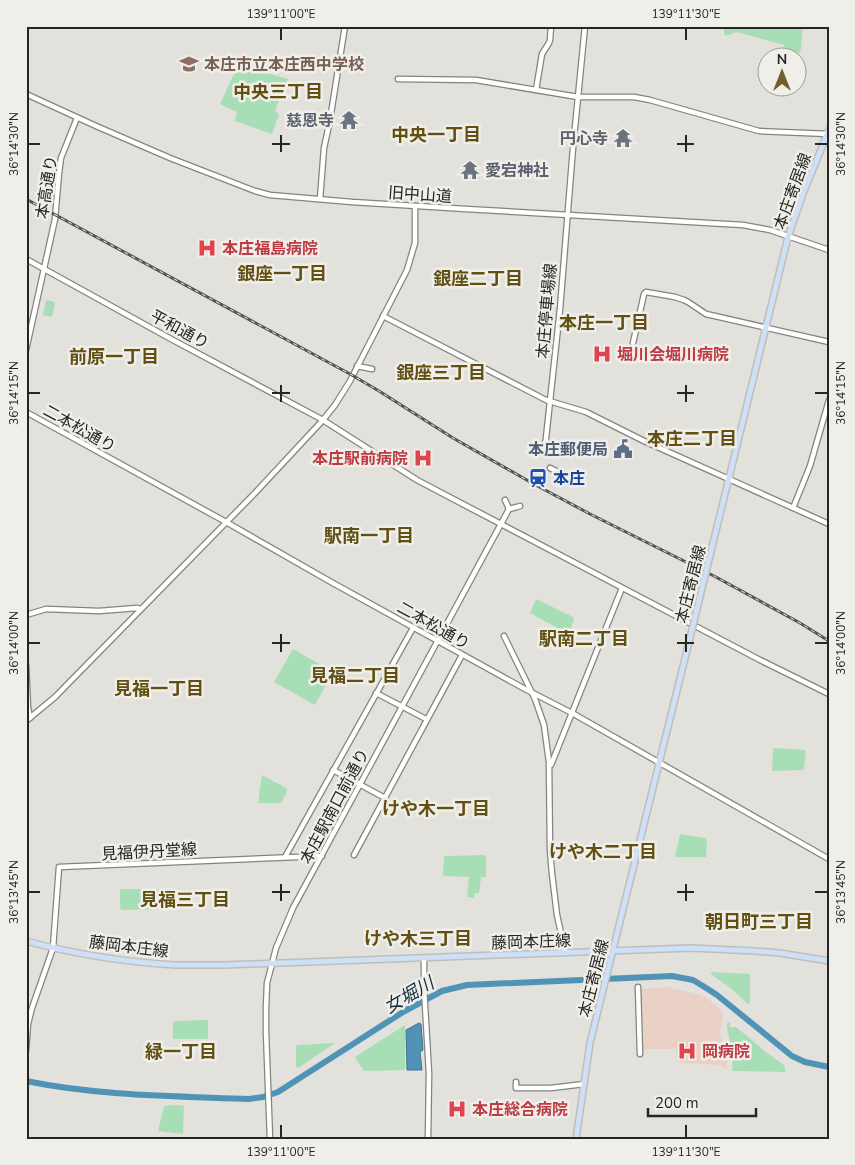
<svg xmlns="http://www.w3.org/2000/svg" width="855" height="1165" font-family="'Nunito Sans','Noto Sans JP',sans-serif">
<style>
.medical{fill:#e9d1c6}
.green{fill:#a8deb6}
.water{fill:#5193b7;stroke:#44728b}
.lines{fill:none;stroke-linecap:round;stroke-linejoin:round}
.river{stroke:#5193b7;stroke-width:6}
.secondary-casing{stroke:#84837f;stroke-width:7}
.primary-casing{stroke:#bebebd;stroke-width:8}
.secondary{stroke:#fff;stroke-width:4.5}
.primary{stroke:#cde0f5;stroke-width:5}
.rail-casing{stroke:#545451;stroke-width:3}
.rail{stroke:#efeee9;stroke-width:1;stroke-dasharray:4;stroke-linecap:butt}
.primary-bridge-casing{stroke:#bebebd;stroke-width:8;stroke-linecap:butt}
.primary-bridge{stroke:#cde0f5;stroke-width:5}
.ticks{fill:none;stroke:#252523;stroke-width:2}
.labels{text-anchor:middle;stroke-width:5;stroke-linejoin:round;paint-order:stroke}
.education-label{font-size:16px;font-weight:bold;fill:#785e54;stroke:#efeee9;text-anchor:start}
.worship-label{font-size:16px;font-weight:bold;fill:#5b616d;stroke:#efeee9;text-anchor:end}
.street-label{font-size:16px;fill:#252523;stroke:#efeee9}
.health-label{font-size:16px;font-weight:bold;fill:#be3a42;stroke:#efeee9;text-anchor:start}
.service-label{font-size:16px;font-weight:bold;fill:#4e5e75;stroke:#efeee9;text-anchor:end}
.transit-label{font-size:16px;font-weight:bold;fill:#164399;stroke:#efeee9;text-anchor:start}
.neighbourhood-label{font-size:18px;font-weight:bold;fill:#624f12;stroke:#efeee9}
.water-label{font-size:18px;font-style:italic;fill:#0f2e3e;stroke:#efeee9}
.neatline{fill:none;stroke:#252523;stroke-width:2}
.ticks-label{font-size:12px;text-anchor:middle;fill:#252523}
</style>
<rect width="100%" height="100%" fill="#e2e1dc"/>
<polygon class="medical" points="668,987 697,994 705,997 719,1008 723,1014 720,1032 727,1060 727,1069 719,1065 681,1063 678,1061 677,1059 676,1049 649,1049 641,1051 640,989"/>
<g class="green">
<polygon points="723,26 803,26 801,49 797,57 786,57 787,54 784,45 737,32 725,36"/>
<polygon points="238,65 288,79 275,111 279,114 272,134 235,121 237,112 220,104"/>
<polygon points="46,300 55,302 52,317 43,315"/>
<polygon points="536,599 573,617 574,619 569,633 567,633 530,613"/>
<polygon points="293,649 333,672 315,705 274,682"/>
<polygon points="774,748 805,750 806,752 804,768 803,770 773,771 772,770 773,750"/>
<polygon points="262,775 286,788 287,791 281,803 258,803"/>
<polygon points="680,834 705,838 707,840 706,857 675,857"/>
<polygon points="485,855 486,856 486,877 481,877 479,893 475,893 474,898 467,897 469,877 445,876 443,875 444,857 445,856"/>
<polygon points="121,889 161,889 162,891 162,909 122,910 120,908 120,890"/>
<polygon points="711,972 749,974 750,975 750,1002 748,1004 729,987 711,974"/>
<polygon points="207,1020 208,1021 208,1039 173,1039 173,1022 175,1021"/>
<polygon points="727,1023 730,1023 730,1027 736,1027 766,1052 785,1066 785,1072 732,1071 733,1057 727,1028"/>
<polygon points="405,1025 405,1070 364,1071 355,1057"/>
<polygon points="335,1043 298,1068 296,1067 296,1046 298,1045"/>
<polygon points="177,1105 184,1106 183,1134 158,1131 164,1106"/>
</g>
<polygon class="water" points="419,1023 421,1024 423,1050 420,1052 422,1070 407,1070 406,1030"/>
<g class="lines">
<path class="river" d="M26,1081C99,1096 175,1096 249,1099L263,1097L278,1092L403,1012L442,991L467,985L672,976L693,980L703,986L717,995L792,1056L805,1062L829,1067"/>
<g class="secondary-casing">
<g id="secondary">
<polyline points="398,79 476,80 578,97 634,97 650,100 759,131 829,134"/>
<polyline points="536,90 542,54 549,43 550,40 551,26"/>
<polyline points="26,94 96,126 170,158 255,191 270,195 352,202 466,209 743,225 770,230 829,250"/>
<polyline points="320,199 324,148 330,120 345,26"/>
<polyline points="26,259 171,339 323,420 417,480 760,660 829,694"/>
<polyline points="383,316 546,400 586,412 644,441 829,524"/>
<polyline points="633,343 644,294 646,292 675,297 684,300 688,302 706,314 829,342"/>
<polyline points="26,350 55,219 59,173 61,158 77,118"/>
<polyline points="357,366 372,369"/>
<polyline points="26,412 226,522 331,582 525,689 572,713 829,859"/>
<polyline points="541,452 545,442"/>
<polyline points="546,454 546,438 560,309 573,148 585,26"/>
<polyline points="550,468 560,473"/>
<polyline points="505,500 509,509"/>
<polyline points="793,508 810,466 829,400"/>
<polyline points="509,509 517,507 520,506"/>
<polyline points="26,615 46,609 99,611 137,608 140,609"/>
<polyline points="504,636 535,699 544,725 549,762 550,850 552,874 557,915 565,952"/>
<polyline points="26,665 28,708 30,718"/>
<polyline points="376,693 426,719"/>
<polyline points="26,721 55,697 255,493 323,420 335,405 350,381 407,270 415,243 415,206"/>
<polyline points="551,765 622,588"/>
<polyline points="333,770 385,798"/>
<polyline points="354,855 462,655"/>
<polyline points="285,857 413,628"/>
<polyline points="424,958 424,988 429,1073 428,1139"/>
<polyline points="638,987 640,1054"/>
<polyline points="26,1050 28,1024 32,1008 53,948 59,867 322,856"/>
<polyline points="516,1082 516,1088 551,1088 584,1084"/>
<polyline points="270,1139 266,1032 266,1008 267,983 276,948 293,908 509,509"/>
</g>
</g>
<g class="primary-casing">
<g id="primary">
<polyline points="714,539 788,237 804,191 829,130"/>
<path d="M26,941C74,954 125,962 175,965C192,965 208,965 225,965L691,948L755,951L780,953L829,961"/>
<polyline points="576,1139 590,1043 688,646"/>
</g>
</g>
<use href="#secondary" class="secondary"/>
<use href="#primary" class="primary"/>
<g class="rail-casing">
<polyline id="rail" points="26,199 350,374 379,391 453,438 532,483 590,514 714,576 800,623 829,641"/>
</g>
<use href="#rail" class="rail"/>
<g class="primary-bridge-casing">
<polyline id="primary-bridge" points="688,646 714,539"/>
</g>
<use href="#primary-bridge" class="primary-bridge"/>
</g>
<path class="ticks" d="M281,28V40M686,28V40M281,135V152M686,135V152M28,144H40M272,144H290M677,144H694M815,144H828M281,385V402M686,385V402M28,393H40M272,393H290M677,393H694M815,393H828M281,634V652M686,634V652M28,643H40M272,643H290M677,643H694M815,643H828M281,884V901M686,884V901M28,892H40M272,892H290M677,892H694M815,892H828M281,1125V1138M686,1125V1138"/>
<defs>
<g id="school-bare" transform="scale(1.5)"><path d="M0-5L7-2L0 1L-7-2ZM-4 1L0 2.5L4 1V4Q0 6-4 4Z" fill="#8d6e63" stroke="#efeee9" stroke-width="2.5" paint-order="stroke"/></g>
<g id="temple-bare" transform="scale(1.5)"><path d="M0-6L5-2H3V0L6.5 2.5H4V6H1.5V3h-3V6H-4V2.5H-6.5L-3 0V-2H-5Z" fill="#6b7280" stroke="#efeee9" stroke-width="2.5" paint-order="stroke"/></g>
<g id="hospital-bare" transform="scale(1.5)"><path d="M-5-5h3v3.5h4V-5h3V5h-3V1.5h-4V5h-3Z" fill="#e0444e" stroke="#efeee9" stroke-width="2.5" paint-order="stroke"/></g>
<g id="civic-bare" transform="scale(1.5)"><path d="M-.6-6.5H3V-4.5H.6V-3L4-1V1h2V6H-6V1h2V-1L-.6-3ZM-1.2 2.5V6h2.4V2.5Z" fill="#5c6f8a" stroke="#efeee9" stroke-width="2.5" paint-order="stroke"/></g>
<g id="station-bare" transform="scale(1.5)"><path d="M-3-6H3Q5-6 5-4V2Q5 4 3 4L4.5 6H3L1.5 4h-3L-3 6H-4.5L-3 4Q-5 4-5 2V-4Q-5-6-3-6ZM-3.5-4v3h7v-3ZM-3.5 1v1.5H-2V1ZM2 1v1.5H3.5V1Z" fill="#1a4fb4" stroke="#efeee9" stroke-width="2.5" paint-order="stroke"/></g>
</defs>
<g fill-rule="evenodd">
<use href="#school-bare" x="189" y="64"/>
<use href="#temple-bare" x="349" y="120"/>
<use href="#temple-bare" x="623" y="138"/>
<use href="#temple-bare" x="470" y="170"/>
<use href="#hospital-bare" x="207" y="248"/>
<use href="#hospital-bare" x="602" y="354"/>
<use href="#civic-bare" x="623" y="449"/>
<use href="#hospital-bare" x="423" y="458"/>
<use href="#station-bare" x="538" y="478"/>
<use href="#hospital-bare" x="687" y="1051"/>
<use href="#hospital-bare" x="457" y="1109"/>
</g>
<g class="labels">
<g class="education-label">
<text x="204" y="70">本庄市立本庄西中学校</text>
</g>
<g class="worship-label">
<text x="334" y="126">慈恩寺</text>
<text x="608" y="144">円心寺</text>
<text x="485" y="176" text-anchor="start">愛宕神社</text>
</g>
<g class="street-label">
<text transform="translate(46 187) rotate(-81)" y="6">本高通り</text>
<text transform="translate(792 191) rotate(-70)" y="6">本庄寄居線</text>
<text transform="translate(420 194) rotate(4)" y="6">旧中山道</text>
<text transform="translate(546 311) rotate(-85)" y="6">本庄停車場線</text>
<text transform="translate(180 329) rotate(28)" y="6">平和通り</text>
<text transform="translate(80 428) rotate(29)" y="6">二本松通り</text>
<text transform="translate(690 584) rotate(-76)" y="6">本庄寄居線</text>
<text transform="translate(434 625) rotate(29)" y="6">二本松通り</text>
<text transform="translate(334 806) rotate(-62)" y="6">本庄駅南口前通り</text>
<text transform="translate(149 851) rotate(-3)" y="6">見福伊丹堂線</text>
<text transform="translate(531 941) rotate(-2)" y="6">藤岡本庄線</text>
<text transform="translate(129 946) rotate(7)" y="6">藤岡本庄線</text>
<text transform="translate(593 978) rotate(-76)" y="6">本庄寄居線</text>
</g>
<g class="health-label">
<text x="222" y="254">本庄福島病院</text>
<text x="617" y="360">堀川会堀川病院</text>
<text x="408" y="464" text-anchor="end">本庄駅前病院</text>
<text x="702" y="1057">岡病院</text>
<text x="472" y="1115">本庄総合病院</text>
</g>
<g class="service-label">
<text x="608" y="455">本庄郵便局</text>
</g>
<g class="transit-label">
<text x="553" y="484">本庄</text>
</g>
<g class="neighbourhood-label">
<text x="278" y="98">中央三丁目</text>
<text x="436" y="141">中央一丁目</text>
<text x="282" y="280">銀座一丁目</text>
<text x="478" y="285">銀座二丁目</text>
<text x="604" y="329">本庄一丁目</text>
<text x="114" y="363">前原一丁目</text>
<text x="441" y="379">銀座三丁目</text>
<text x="692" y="445">本庄二丁目</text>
<text x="369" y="542">駅南一丁目</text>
<text x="584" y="645">駅南二丁目</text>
<text x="355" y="682">見福二丁目</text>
<text x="159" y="695">見福一丁目</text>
<text x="436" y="815">けや木一丁目</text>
<text x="603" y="858">けや木二丁目</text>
<text x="185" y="906">見福三丁目</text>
<text x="759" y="928">朝日町三丁目</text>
<text x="418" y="945">けや木三丁目</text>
<text x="181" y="1058">緑一丁目</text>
</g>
<g class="water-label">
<text transform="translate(409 995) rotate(-30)" y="6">女堀川</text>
</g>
</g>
<rect width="855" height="1165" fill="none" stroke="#efeee9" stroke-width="55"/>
<g transform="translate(782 72)"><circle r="24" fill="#efeee9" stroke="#9e9e9a"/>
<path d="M0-4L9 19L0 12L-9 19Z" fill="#715f2d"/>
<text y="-8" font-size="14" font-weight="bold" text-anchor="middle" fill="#252523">N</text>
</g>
<path d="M648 1108v8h108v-8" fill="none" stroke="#252523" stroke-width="2.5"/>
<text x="655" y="1108" font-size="15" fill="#252523" stroke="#efeee9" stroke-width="4" paint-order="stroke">200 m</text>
<rect x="28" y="28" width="800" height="1110" class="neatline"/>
<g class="ticks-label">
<text x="281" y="18">139°11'00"E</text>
<text x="686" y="18">139°11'30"E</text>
<text transform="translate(14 144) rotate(-90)" y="4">36°14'30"N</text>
<text transform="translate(841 144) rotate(-90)" y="4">36°14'30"N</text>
<text transform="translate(14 393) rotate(-90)" y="4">36°14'15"N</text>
<text transform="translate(841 393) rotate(-90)" y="4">36°14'15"N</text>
<text transform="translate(14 643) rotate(-90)" y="4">36°14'00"N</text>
<text transform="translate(841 643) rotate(-90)" y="4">36°14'00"N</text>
<text transform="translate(14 892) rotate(-90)" y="4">36°13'45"N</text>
<text transform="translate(841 892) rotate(-90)" y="4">36°13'45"N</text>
<text x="281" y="1156">139°11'00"E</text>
<text x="686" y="1156">139°11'30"E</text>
</g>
</svg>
